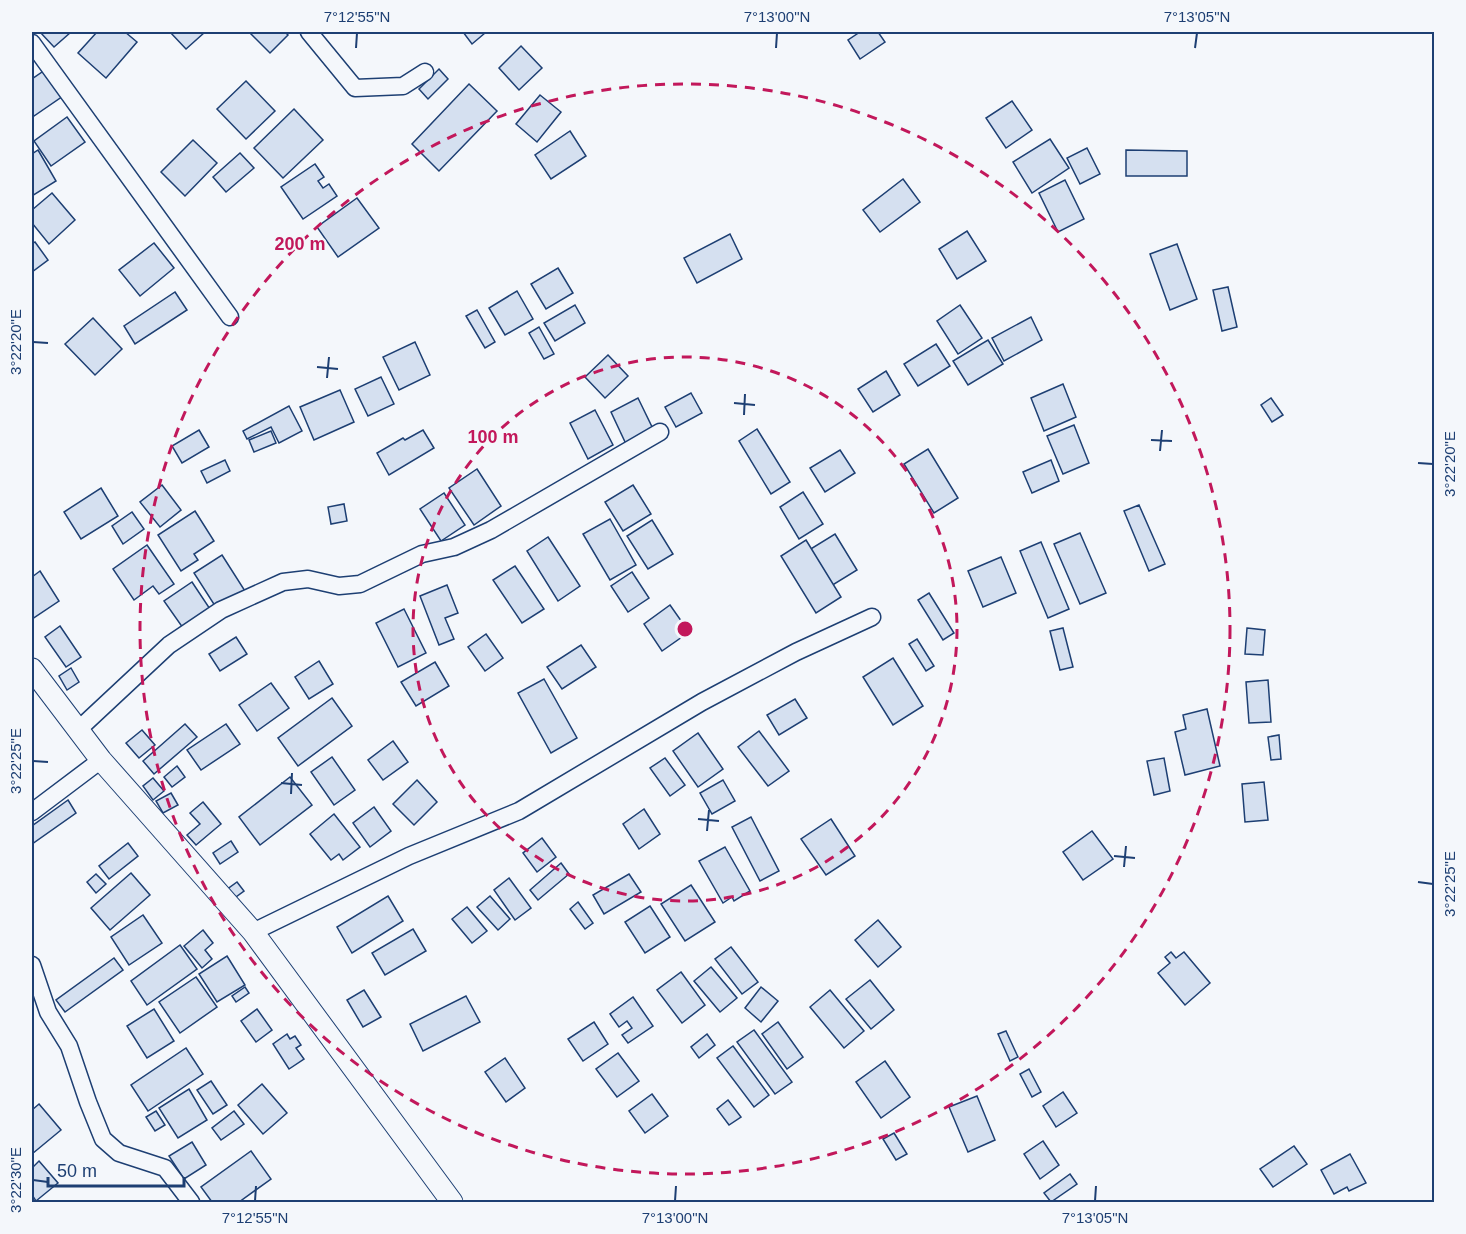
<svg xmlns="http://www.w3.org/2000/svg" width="1466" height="1234" font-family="Arial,sans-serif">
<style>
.building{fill:#d5e0f0;stroke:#1d3f73;stroke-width:1.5}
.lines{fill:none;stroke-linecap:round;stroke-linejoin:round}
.minor-casing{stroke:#1d3f73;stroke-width:19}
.tertiary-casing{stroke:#1d3f73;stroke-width:23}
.minor{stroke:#f4f7fb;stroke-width:16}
.tertiary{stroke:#f4f7fb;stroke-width:21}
.ticks{fill:none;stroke:#1d3f73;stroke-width:2}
.ring{fill:none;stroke:#c2185b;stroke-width:3;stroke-dasharray:10 8}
.centre{fill:#c2185b;stroke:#f4f7fb;stroke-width:3}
.ring-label{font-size:18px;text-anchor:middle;font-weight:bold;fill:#c2185b;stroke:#f4f7fb;stroke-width:4.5;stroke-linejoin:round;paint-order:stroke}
.neatline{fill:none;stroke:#1d3f73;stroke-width:2}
.ticks-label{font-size:15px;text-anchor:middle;fill:#1d3f73}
</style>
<rect width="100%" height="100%" fill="#f4f7fb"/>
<g class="building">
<polygon points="40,32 71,32 54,47"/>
<polygon points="97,32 125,32 137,42 106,78 78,53"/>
<polygon points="170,32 205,32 186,49"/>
<polygon points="249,32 285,32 288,35 270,53"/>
<polygon points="463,32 484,32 485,33 472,44"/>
<polygon points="860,32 878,32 885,42 860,59 848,40"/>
<polygon points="521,46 542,68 519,90 499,68"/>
<polygon points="439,69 448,79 428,99 419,89"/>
<polygon points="45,70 63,96 34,116 32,113 32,79"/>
<polygon points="246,81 275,111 246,139 217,109"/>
<polygon points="469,84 497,111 439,171 412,144"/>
<polygon points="540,95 561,112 537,142 516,124"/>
<polygon points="1012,101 1032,130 1006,148 986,118"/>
<polygon points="294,109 323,140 283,178 254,148"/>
<polygon points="67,117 85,142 51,166 34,141"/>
<polygon points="570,131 586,156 551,179 535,155"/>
<polygon points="1050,139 1069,168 1032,193 1013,162"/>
<polygon points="193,140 217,163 185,196 161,172"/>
<polygon points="1087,148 1100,174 1080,184 1067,158"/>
<polygon points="38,150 56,181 32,196 32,154"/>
<polygon points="1126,150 1187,151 1187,176 1126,176"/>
<polygon points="240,153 254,168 226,192 213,177"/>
<polygon points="315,164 324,177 318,181 323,188 329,184 337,196 303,219 281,187"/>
<polygon points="903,179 920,202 880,232 863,210"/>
<polygon points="1065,180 1084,219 1058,232 1039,193"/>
<polygon points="52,193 75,220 49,244 32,223 32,210"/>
<polygon points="357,198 379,228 338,257 317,227"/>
<polygon points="967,231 986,261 957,279 939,249"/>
<polygon points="730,234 742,259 697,283 684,258"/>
<polygon points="35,242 48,260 32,272 32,244"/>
<polygon points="154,243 174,268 140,296 119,270"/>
<polygon points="1177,244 1197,299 1170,310 1150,254"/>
<polygon points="558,268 573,293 546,309 531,284"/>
<polygon points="1228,287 1237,327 1222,331 1213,290"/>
<polygon points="517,291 533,319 505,335 489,308"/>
<polygon points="175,292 187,310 135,344 124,326"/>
<polygon points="575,305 585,323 555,341 544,323"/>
<polygon points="960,305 982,338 958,354 937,321"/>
<polygon points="477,310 495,342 485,348 466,316"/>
<polygon points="1031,317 1042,340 1004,361 992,338"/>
<polygon points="93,318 122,349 95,375 65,344"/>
<polygon points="539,327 554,354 544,359 529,333"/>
<polygon points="988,340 1003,364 968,385 953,361"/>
<polygon points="415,342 430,375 399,390 383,357"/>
<polygon points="936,344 950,366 918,386 904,364"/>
<polygon points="608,355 628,376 605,398 585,377"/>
<polygon points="886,371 900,395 873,412 858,389"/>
<polygon points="381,377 394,404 368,416 355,389"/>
<polygon points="1063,384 1076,417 1044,431 1031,398"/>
<polygon points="340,390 354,422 314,440 300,407"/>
<polygon points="691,393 702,413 676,427 665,407"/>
<polygon points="638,398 654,431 626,444 611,412"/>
<polygon points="1271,398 1283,415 1272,422 1261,405"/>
<polygon points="289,406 302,431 279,443 271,427 247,439 243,431"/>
<polygon points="595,410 613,445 588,459 570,423"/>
<polygon points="1074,425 1089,463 1063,474 1047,436"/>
<polygon points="757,429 790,482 771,494 739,441"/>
<polygon points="199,430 209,447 182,463 172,446"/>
<polygon points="423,430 434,448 389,475 377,453 403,438 405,440"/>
<polygon points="271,431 276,443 254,452 249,440"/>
<polygon points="928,449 958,498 934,513 904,464"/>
<polygon points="840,450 855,473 825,492 810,468"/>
<polygon points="225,460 230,471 207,483 201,471"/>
<polygon points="1051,460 1059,481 1032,493 1023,472"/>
<polygon points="477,469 501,506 474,525 449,488"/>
<polygon points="162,485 181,510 160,527 140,502"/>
<polygon points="633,485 651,514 623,531 605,502"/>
<polygon points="101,488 118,516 81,539 64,512"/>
<polygon points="803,492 823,524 799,539 780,507"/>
<polygon points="444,493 465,525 441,541 420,509"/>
<polygon points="344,504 347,521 331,524 328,507"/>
<polygon points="1139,505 1165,564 1149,571 1124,511"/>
<polygon points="195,511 214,541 194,554 198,560 181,571 158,535"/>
<polygon points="132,512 144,529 123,544 112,526"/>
<polygon points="610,519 636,565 610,580 583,534"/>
<polygon points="652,520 673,554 648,569 627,536"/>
<polygon points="1080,533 1106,593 1080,604 1054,544"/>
<polygon points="835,534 857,570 831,586 809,550"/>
<polygon points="548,537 580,586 558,601 527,551"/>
<polygon points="806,540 841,597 816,613 781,556"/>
<polygon points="1041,542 1069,609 1048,618 1020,551"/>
<polygon points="147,545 174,584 159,594 153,586 134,600 113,569"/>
<polygon points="222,555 245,591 217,609 194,573"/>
<polygon points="1001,557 1016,593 983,607 968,571"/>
<polygon points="515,566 544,609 522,623 493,580"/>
<polygon points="40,571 59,601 32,619 32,577"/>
<polygon points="632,572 649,598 628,612 611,586"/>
<polygon points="192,582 210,609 183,628 164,601"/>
<polygon points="447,585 458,613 445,618 454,639 439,645 420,596"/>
<polygon points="929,593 954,633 943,640 918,600"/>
<polygon points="670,605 689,632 662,651 644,624"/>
<polygon points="404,609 426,653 398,667 376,623"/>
<polygon points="60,626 81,657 66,667 45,637"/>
<polygon points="1063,628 1073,667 1060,670 1050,631"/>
<polygon points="1247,628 1265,630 1263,655 1245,654"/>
<polygon points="486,634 503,658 485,671 468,647"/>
<polygon points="236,637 247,654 220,671 209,654"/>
<polygon points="917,639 934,666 926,671 909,644"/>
<polygon points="581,645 596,667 562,689 547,667"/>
<polygon points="893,658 923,706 893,725 863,677"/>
<polygon points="319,661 333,684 309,699 295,677"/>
<polygon points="435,662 449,686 416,706 401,682"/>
<polygon points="71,668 79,682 67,690 59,676"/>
<polygon points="544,679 577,738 551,753 518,693"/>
<polygon points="1268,680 1271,722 1249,723 1246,682"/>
<polygon points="271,683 289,708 257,731 239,705"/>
<polygon points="332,698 352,726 298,766 278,738"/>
<polygon points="795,699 807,718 779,735 767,715"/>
<polygon points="1207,709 1220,766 1185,775 1175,732 1186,729 1183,715"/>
<polygon points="185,724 197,737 154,774 143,761"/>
<polygon points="226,724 240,744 201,770 187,750"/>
<polygon points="142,730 155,745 139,758 126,743"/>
<polygon points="759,731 789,771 768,786 738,747"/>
<polygon points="698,733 723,769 698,787 673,751"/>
<polygon points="1279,735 1281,759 1271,760 1268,737"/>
<polygon points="393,741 408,762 383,780 368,760"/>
<polygon points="332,757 355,790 334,805 311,772"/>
<polygon points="665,758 685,785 670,796 650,768"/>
<polygon points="1164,758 1170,791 1154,795 1147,761"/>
<polygon points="177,766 185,777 172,787 164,777"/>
<polygon points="290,777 312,805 260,845 239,817"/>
<polygon points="153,778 164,791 153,800 143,786"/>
<polygon points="417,780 437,802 414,825 393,804"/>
<polygon points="723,780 735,801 712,814 700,793"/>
<polygon points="1264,782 1268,820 1245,822 1242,784"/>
<polygon points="171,793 178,805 163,813 156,801"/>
<polygon points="68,800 76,813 32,844 32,826"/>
<polygon points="203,802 221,824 196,845 187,835 200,824 190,813"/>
<polygon points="374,807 391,831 370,847 353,823"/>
<polygon points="644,809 660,834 639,849 623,824"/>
<polygon points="334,814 360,847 343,860 339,854 331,860 310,834"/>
<polygon points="751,817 779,871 760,881 732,827"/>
<polygon points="831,819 855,856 826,875 801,839"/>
<polygon points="1092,831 1113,859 1083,880 1063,852"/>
<polygon points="542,838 556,857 537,872 523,853"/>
<polygon points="231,841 238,852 220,864 213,853"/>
<polygon points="128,843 138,856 109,879 99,866"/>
<polygon points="725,847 750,891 734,901 732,897 723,903 699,861"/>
<polygon points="561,863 569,874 538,900 530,890"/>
<polygon points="131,873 150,895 110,930 91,908"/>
<polygon points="96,874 106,884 96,893 87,882"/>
<polygon points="629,874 641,892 604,914 593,895"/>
<polygon points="509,878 531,908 515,920 494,890"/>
<polygon points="237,882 244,891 229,902 222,893"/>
<polygon points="691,885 715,922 685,941 661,904"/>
<polygon points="388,896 403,921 352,953 337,927"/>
<polygon points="490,896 510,919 498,930 477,907"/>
<polygon points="578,902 593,923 585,929 570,909"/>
<polygon points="650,906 670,937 645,953 625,922"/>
<polygon points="467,907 487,931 472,943 452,919"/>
<polygon points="143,915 162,943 129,965 111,937"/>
<polygon points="878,920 901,947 878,967 855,940"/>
<polygon points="413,929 426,951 385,975 372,953"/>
<polygon points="203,930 213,943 205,950 212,959 202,968 184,946"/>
<polygon points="180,945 197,969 147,1005 131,981"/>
<polygon points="731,947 758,982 742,994 715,959"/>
<polygon points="1171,952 1176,958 1184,952 1210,983 1185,1005 1158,973 1170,963 1165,957"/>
<polygon points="227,956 245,985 217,1002 199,974"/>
<polygon points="114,958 123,970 65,1012 56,1000"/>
<polygon points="711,967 737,998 720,1012 694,981"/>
<polygon points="681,972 705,1005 682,1023 657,990"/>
<polygon points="196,977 217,1007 180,1033 159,1002"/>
<polygon points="870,980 894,1010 871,1029 846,999"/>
<polygon points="245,987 249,993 236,1002 232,996"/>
<polygon points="761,987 778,1001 761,1022 745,1008"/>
<polygon points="364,990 381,1017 363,1027 347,1000"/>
<polygon points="830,990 864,1031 844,1048 810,1007"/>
<polygon points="466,996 480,1022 423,1051 410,1024"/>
<polygon points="633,997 653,1026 628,1043 622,1035 632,1028 627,1021 619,1027 610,1014"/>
<polygon points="154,1009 174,1041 147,1058 127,1026"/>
<polygon points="257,1009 272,1030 256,1042 241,1021"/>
<polygon points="594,1022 608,1044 583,1061 568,1039"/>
<polygon points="778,1022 803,1057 787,1069 762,1034"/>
<polygon points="754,1030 792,1082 775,1094 737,1042"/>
<polygon points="1006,1031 1018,1057 1010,1061 998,1034"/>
<polygon points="287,1034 290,1039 295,1036 301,1045 296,1048 304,1059 289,1069 273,1044"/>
<polygon points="707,1034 715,1045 699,1058 691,1047"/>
<polygon points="733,1046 769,1095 754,1107 717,1058"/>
<polygon points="186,1048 203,1074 148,1111 131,1085"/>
<polygon points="618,1053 639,1081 617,1097 596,1069"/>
<polygon points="505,1058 525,1088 506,1102 485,1072"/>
<polygon points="885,1061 910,1097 881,1118 856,1082"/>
<polygon points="1029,1069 1041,1092 1032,1097 1020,1074"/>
<polygon points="211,1081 227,1105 213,1114 197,1090"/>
<polygon points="262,1084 287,1113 263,1134 238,1105"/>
<polygon points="189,1089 207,1120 178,1138 159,1108"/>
<polygon points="1063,1092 1077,1113 1056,1127 1043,1106"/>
<polygon points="652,1094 668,1116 645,1133 629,1111"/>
<polygon points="977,1096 995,1140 968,1152 949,1107"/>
<polygon points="728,1100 741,1117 729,1125 717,1109"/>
<polygon points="39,1104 61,1130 32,1154 32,1110"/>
<polygon points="156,1111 165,1125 155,1131 146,1117"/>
<polygon points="234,1111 244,1124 221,1140 212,1128"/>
<polygon points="894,1133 907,1154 896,1160 883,1139"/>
<polygon points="1043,1141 1059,1165 1040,1179 1024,1154"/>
<polygon points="192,1142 206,1165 184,1179 169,1156"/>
<polygon points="1294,1146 1307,1164 1273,1187 1260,1169"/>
<polygon points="251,1151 271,1179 239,1202 212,1202 201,1187"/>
<polygon points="1350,1154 1366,1183 1349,1191 1347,1187 1334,1194 1321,1170"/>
<polygon points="39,1161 58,1183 36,1201 32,1195 32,1168"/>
<polygon points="1070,1174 1077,1184 1051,1202 1044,1193"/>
</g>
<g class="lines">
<g class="minor-casing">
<g id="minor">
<polyline points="309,32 355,88 403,86 425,72"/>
<polyline points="32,43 230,317"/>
<polyline points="79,729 169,645 221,610 283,582 308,579 339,586 360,584 422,554 454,547 491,530 660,432"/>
<polyline points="32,812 101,760"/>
<polyline points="253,932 409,856 519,811 702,702 796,652 872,617"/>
<polyline points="32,965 48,1012 69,1046 88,1102 103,1139 119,1153 165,1168 191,1202"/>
</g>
</g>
<g class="tertiary-casing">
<polyline id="tertiary" points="32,669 101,760 253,932 452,1202"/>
</g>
<use href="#minor" class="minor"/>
<use href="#tertiary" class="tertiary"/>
</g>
<path class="ticks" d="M356,48L357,33M776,48L777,33M1195,48L1197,33M33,342L48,343M317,367L338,369M327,378L329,357M734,403L755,405M744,415L745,394M1151,440L1172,441M1160,451L1162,430M1418,463L1433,464M33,761L48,762M281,783L302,785M291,794L292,773M698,819L719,821M707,831L709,810M1114,856L1135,858M1124,867L1126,846M1418,882L1433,884M33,1180L48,1182M255,1201L256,1186M675,1201L676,1186M1095,1201L1096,1186"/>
<g class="ring">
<circle cx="685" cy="629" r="272"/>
<circle cx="685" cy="629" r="545"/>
</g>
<circle cx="685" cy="629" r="9" class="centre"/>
<g class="ring-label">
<text x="300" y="250">200 m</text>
<text x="493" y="443">100 m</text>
</g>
<rect width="1466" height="1234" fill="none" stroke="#f4f7fb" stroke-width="66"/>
<path d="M48 1177v9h136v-9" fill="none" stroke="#1d3f73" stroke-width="3"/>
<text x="57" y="1177" font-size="18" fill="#1d3f73" stroke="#f4f7fb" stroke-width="4.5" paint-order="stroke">50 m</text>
<rect x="33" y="33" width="1400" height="1168" class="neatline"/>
<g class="ticks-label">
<text x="357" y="22">7°12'55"N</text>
<text x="777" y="22">7°13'00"N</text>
<text x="1197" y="22">7°13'05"N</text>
<text transform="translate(16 342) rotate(-90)" y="5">3°22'20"E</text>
<text transform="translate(1450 464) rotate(-90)" y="5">3°22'20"E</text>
<text transform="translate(16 761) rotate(-90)" y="5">3°22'25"E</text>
<text transform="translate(1450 884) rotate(-90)" y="5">3°22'25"E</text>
<text transform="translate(16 1180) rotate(-90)" y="5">3°22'30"E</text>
<text x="255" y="1223">7°12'55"N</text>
<text x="675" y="1223">7°13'00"N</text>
<text x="1095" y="1223">7°13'05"N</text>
</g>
</svg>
